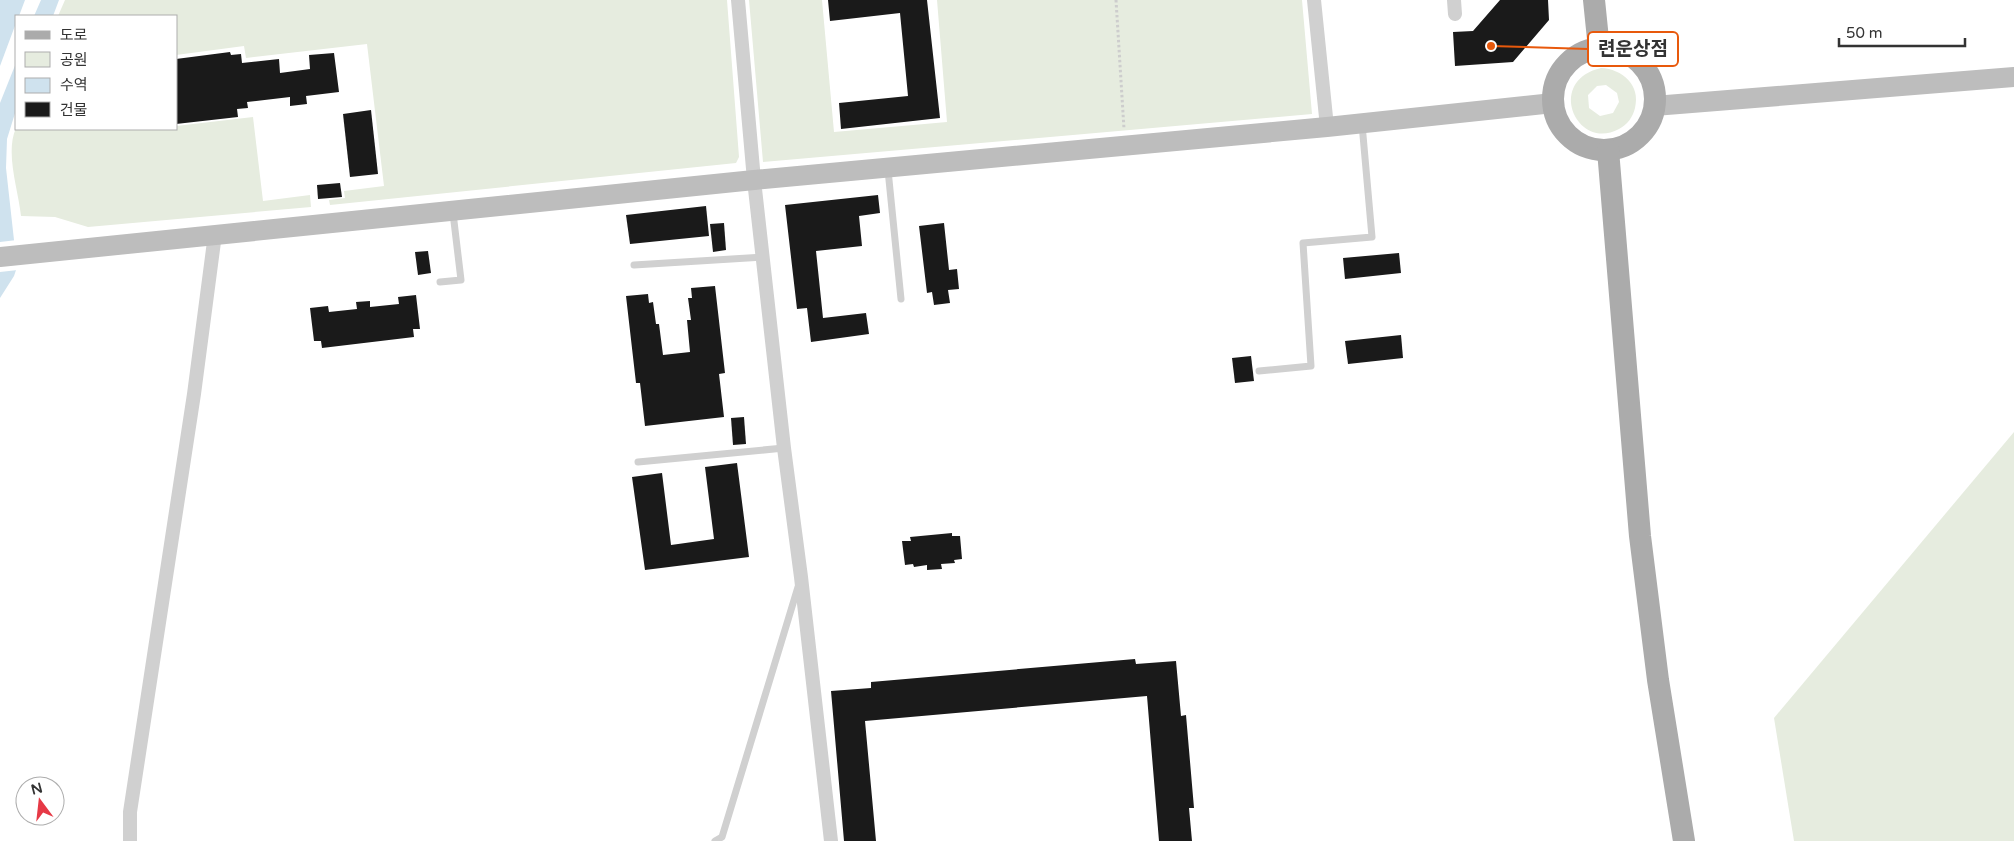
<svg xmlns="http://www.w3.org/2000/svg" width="2014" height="841" font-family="'Varela Round','Noto Sans KR',sans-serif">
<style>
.green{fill:#e6ecdf;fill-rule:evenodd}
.water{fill:#cfe2ee}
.pier{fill:#fff}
.building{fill:#1a1a1a}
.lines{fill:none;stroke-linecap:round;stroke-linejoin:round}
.path{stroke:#cdcdcd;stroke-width:3;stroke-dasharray:2.5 2.5;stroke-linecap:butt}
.lane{stroke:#d0d0d0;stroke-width:7}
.street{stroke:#d0d0d0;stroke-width:14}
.secondary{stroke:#bdbdbd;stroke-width:20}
.primary{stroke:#ababab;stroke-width:22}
.leader{fill:none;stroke:#e8590c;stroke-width:2}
.callout-dot{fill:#e8590c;stroke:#fff;stroke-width:2}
.callout{fill:#fff;stroke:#e8590c;stroke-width:2}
.callout-label{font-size:19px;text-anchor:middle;font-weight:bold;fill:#333}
</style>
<rect width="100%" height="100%" fill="#fff"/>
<g class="green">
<polygon points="65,0 727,0 739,157 736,163 330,205 329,200 345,198 344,191 384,186 367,44 246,58 244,46 176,55 176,16 58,16"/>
<polygon points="749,0 822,0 834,132 947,122 937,0 1302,0 1312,114 763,162"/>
<path d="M1601,68C1622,69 1641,85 1635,108C1633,117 1627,125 1619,129C1577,152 1545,81 1601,68ZM1606,85L1617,93L1619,102L1613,113L1600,116L1589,108L1588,95L1597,86Z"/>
<path d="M253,117L263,201L310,195L311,207L88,227L55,217L21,216C18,188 5,153 16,128L176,129V126Z"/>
<polygon points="2014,432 2014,841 1794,841 1774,718"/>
</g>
<g class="water">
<polygon points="0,0 25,0 19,16 16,16 16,23 0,66"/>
<polygon points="41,0 59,0 53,16 34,16"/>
<polygon points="16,63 16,110 7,139 6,168 17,267 14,276 0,298 0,103"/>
</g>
<polygon class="pier" points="17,240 18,270 0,272 0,242"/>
<g class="building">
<polygon points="828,0 927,0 940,118 841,129 839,103 908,96 900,13 830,21"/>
<polygon points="1500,0 1548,0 1549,20 1513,62 1455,66 1453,32 1473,31"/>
<polygon points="230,52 231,55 241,54 242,63 279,59 280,73 310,69 309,55 334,53 339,92 306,96 307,104 290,106 290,97 247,102 248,108 237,109 238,117 176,124 176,59"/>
<polygon points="371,110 378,174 350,177 343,114"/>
<polygon points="340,183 342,197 318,199 317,185"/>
<polygon points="878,195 880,213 859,216 862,246 816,251 823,318 866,313 869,334 811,342 807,308 797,309 785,205"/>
<polygon points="706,206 709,236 630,244 626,215"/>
<polygon points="724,223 726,250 713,252 710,224"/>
<polygon points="944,223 949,270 957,269 959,289 948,290 950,303 934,305 932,292 927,293 919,226"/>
<polygon points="428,251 431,273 418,275 415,252"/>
<polygon points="1399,253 1401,273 1345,279 1343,258"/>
<polygon points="715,286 725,373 719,374 724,417 645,426 640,383 636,383 626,296 648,294 649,303 653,302 656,324 659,324 663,355 690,352 687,320 691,320 688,298 692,298 691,288"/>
<polygon points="416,295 420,329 413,329 414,337 322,348 321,341 314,341 310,308 328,306 329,312 357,309 356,302 370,301 370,307 399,304 398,297"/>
<polygon points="1401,335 1403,358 1348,364 1345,341"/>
<polygon points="1251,356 1254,381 1235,383 1232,358"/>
<polygon points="744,417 746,444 733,445 731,418"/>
<polygon points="737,463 749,557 645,570 632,477 662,473 671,545 714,539 705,467"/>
<polygon points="952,533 952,536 960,536 962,559 954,560 955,563 941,564 942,569 927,570 927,565 914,567 913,564 905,565 902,541 911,541 910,537"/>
<polygon points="1135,659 1136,664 1176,661 1181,716 1186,715 1194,808 1189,808 1192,841 1159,841 1147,696 865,721 876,841 844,841 831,691 871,688 871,682"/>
</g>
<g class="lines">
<polyline class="path" points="1116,0 1124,129"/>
<g class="lane">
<polyline points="888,170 901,299"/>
<polyline points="634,265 764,257"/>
<polyline points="440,282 461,280 453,213"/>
<polyline points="1259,371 1311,366 1303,243 1372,237 1362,124"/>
<polyline points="638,462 784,448"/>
<polyline points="715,841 722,837 798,587"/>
</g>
<g class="street">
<polyline points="738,0 754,180 784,448 801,577 831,841"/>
<polyline points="1314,0 1327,127"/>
<polyline points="1454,0 1455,14"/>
<polyline points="130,841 130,812 194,394 215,234"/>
</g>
<g class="secondary">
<polyline points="1654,106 2014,77"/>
<polyline points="0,257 754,180 1327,127 1553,103"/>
</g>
<g class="primary">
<polyline points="1594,0 1599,49"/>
<circle cx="1604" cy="99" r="51"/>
<polyline points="1608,150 1640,536 1658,680 1684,841"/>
</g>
</g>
<path class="leader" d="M1491 46L1588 49"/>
<circle class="callout-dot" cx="1491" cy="46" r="5"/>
<rect class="callout" x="1588" y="32" width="90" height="34" rx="5"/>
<g class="callout-label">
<text x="1633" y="55">련운상점</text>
</g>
<rect x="15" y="15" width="162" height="115" fill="#ffffff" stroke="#adadad"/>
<rect x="25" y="31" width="25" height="8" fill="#ababab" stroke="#adadad"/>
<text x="60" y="40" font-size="15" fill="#333333">도로</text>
<rect x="25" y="52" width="25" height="15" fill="#e6ecdf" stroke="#adadad"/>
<text x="60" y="65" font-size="15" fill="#333333">공원</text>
<rect x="25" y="78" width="25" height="15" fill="#cfe2ee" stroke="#adadad"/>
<text x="60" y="90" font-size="15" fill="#333333">수역</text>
<rect x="25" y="102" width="25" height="15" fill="#1a1a1a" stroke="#adadad"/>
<text x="60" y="115" font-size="15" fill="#333333">건물</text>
<g transform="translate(40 801) rotate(345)"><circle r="24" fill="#ffffff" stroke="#adadad"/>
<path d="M0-4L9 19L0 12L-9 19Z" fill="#e63946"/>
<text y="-8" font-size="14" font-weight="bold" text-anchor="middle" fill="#333333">N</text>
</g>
<path d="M1839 38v8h126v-8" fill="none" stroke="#333333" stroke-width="2.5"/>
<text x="1846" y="38" font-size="15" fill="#333333" stroke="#ffffff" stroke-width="4" paint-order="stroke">50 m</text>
</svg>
